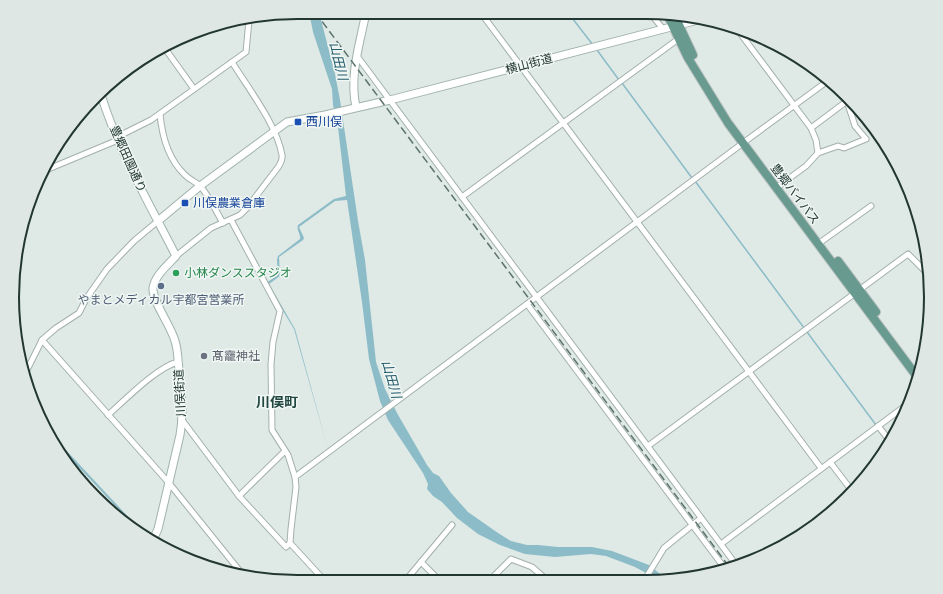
<svg xmlns="http://www.w3.org/2000/svg" width="943" height="594" font-family="Overpass,'Noto Sans JP',sans-serif">
<style>
.water{fill:#8cbcc8}
.lines{fill:none;stroke-linecap:round;stroke-linejoin:round}
.stream{stroke:#8cbcc8;stroke-width:1.5}
.street-casing{stroke:#a3b0ac;stroke-width:7}
.secondary-casing{stroke:#a0b3ad;stroke-width:9}
.primary-casing{stroke:#bdc3c2;stroke-width:10}
.street{stroke:#fff;stroke-width:5}
.secondary{stroke:#fff;stroke-width:7}
.primary{stroke:#689a8f;stroke-width:8}
.rail{stroke:#5c726e;stroke-width:1.5;stroke-dasharray:8 4;stroke-linecap:butt}
.transit-dot{fill:#1a4fb4;stroke:#eff6f3;stroke-width:1.5}
.leisure-dot{fill:#2e9e5b;stroke:#eff6f3;stroke-width:1.5}
.service-dot{fill:#5c6f8a;stroke:#eff6f3;stroke-width:1.5}
.worship-dot{fill:#6b7280;stroke:#eff6f3;stroke-width:1.5}
.labels{text-anchor:middle;stroke-width:3;stroke-linejoin:round;paint-order:stroke}
.street-label{font-size:12px;fill:#223732;stroke:#eff6f3}
.transit-label{font-size:12px;fill:#164399;stroke:#eff6f3;text-anchor:start}
.leisure-label{font-size:12px;fill:#27864d;stroke:#eff6f3;text-anchor:start}
.service-label{font-size:12px;fill:#4e5e75;stroke:#eff6f3}
.worship-label{font-size:12px;fill:#5b616d;stroke:#eff6f3;text-anchor:start}
.water-label{font-size:13px;font-style:italic;fill:#235c6c;stroke:#eff6f3}
.quarter-label{font-size:14px;font-weight:bold;fill:#20463f;stroke:#eff6f3}
.rim{fill:none;stroke:#223732;stroke-width:2}
</style>
<rect width="100%" height="100%" fill="#dfe9e5"/>
<g class="water">
<path d="M309,12H319L335,74L340,100L358,221L365,260L376,362L385,389L397,413L427,465L433,473L439,476L451,493L468,512L498,533L511,541L527,545H538L558,547H592L612,551L649,565L669,581H661L635,567L606,556L591,554L555,557L525,554L500,545L478,534L457,518L442,502L433,496L427,489L428,484L423,473L388,420L380,401L369,359L362,302L347,200L335,201L299,227L304,238L303,240L279,257L280,276L269,284L295,329L328,449L294,329L266,283L278,275L277,260L278,256L300,239C301,234 296,230 298,225L334,199L346,196L338,127L333,105L332,89L313,32Z"/>
<polygon points="50,433 147,537 142,534 53,440"/>
</g>
<g class="lines">
<g class="stream">
<polyline points="569,14 593,45"/>
<polyline points="597,50 619,80"/>
<polyline points="622,83 692,178"/>
<polyline points="695,181 876,425"/>
</g>
<g class="street-casing">
<g id="street">
<polyline points="481,13 821,468"/>
<polyline points="651,14 663,29"/>
<polyline points="737,29 811,128"/>
<polyline points="164,47 194,89"/>
<polyline points="357,56 737,566"/>
<path d="M160,114C162,136 168,159 185,175C190,180 196,182 200,186C208,194 217,213 223,223"/>
<polyline points="117,137 151,120 246,52 249,20"/>
<polyline points="818,153 838,146 844,148 866,139 855,126 847,101"/>
<polyline points="46,170 118,140"/>
<polyline points="776,188 806,166 818,153 816,140 811,128 847,101 846,96"/>
<polyline points="462,197 681,37"/>
<polyline points="231,220 280,311 273,342 271,364 272,430 288,455 295,477 296,487 291,529 290,543 324,580"/>
<polyline points="818,244 871,206"/>
<path d="M176,256L211,228L240,215L247,208L279,166C281,162 283,159 282,155C277,125 248,88 232,62"/>
<polyline points="527,304 726,570"/>
<polyline points="42,340 169,483 243,575"/>
<polyline points="24,376 42,340 56,328 79,313 86,299 107,269 134,241 158,221"/>
<path d="M108,415C125,400 157,367 178,362"/>
<polyline points="182,420 239,496 286,547 290,543"/>
<polyline points="878,426 890,441"/>
<polyline points="648,446 908,254 929,275"/>
<polyline points="830,462 852,491"/>
<polyline points="295,477 747,140 829,80"/>
<polyline points="239,496 285,451"/>
<polyline points="721,544 909,403"/>
<polyline points="421,562 439,580"/>
<polyline points="406,580 452,525"/>
<polyline points="489,581 511,559 532,567 548,581"/>
<polyline points="644,581 664,548 701,518"/>
</g>
</g>
<g class="secondary-casing">
<g id="secondary">
<path d="M101,95C119,152 149,203 176,256C168,265 155,275 153,288C152,301 171,326 175,341C178,350 178,361 179,371C181,392 184,414 180,435L158,529L153,540"/>
<path d="M356,107C349,75 360,44 366,12"/>
<polyline points="158,221 200,186 287,122 325,115 390,100 702,19"/>
</g>
</g>
<g class="primary-casing">
<g id="primary">
<polyline points="667,14 688,58 728,123 918,378"/>
<polyline points="674,14 693,55"/>
<polyline points="838,261 876,312"/>
</g>
</g>
<use href="#street" class="street"/>
<use href="#secondary" class="secondary"/>
<use href="#primary" class="primary"/>
<polyline class="rail" points="315,12 730,568"/>
</g>
<g class="transit-dot">
<rect x="294" y="118" width="8" height="8" rx="2"/>
<rect x="181" y="199" width="8" height="8" rx="2"/>
</g>
<circle class="leisure-dot" cx="176" cy="273" r="4"/>
<circle class="service-dot" cx="161" cy="286" r="4"/>
<circle class="worship-dot" cx="204" cy="356" r="4"/>
<g class="labels">
<g class="street-label">
<text transform="translate(529 64) rotate(-15)" y="4">横山街道</text>
<text transform="translate(128 159) rotate(66)" y="4">豊郷田園通り</text>
<text transform="translate(795 194) rotate(53)" y="4">豊郷バイパス</text>
<text transform="translate(180 393) rotate(-93)" y="4">川俣街道</text>
</g>
<g class="transit-label">
<text x="306" y="126">西川俣</text>
<text x="193" y="207">川俣農業倉庫</text>
</g>
<g class="leisure-label">
<text x="184" y="277">小林ダンススタジオ</text>
</g>
<g class="service-label">
<text x="161" y="304">やまとメディカル宇都宮営業所</text>
</g>
<g class="worship-label">
<text x="212" y="360">髙靇神社</text>
</g>
<g class="water-label">
<text transform="translate(339 61) rotate(76)" y="5">山田川</text>
<text transform="translate(392 379) rotate(74)" y="5">山田川</text>
</g>
<g class="quarter-label">
<text x="277" y="407">川俣町</text>
</g>
</g>
<path d="M0 0H943V594H0ZM297 19H646A278 278 0 0 1 924 297V297A278 278 0 0 1 646 575H297A278 278 0 0 1 19 297V297A278 278 0 0 1 297 19Z" fill="#dfe7e4" fill-rule="evenodd"/>
<path class="rim" d="M297 19H646A278 278 0 0 1 924 297V297A278 278 0 0 1 646 575H297A278 278 0 0 1 19 297V297A278 278 0 0 1 297 19Z"/>
</svg>
